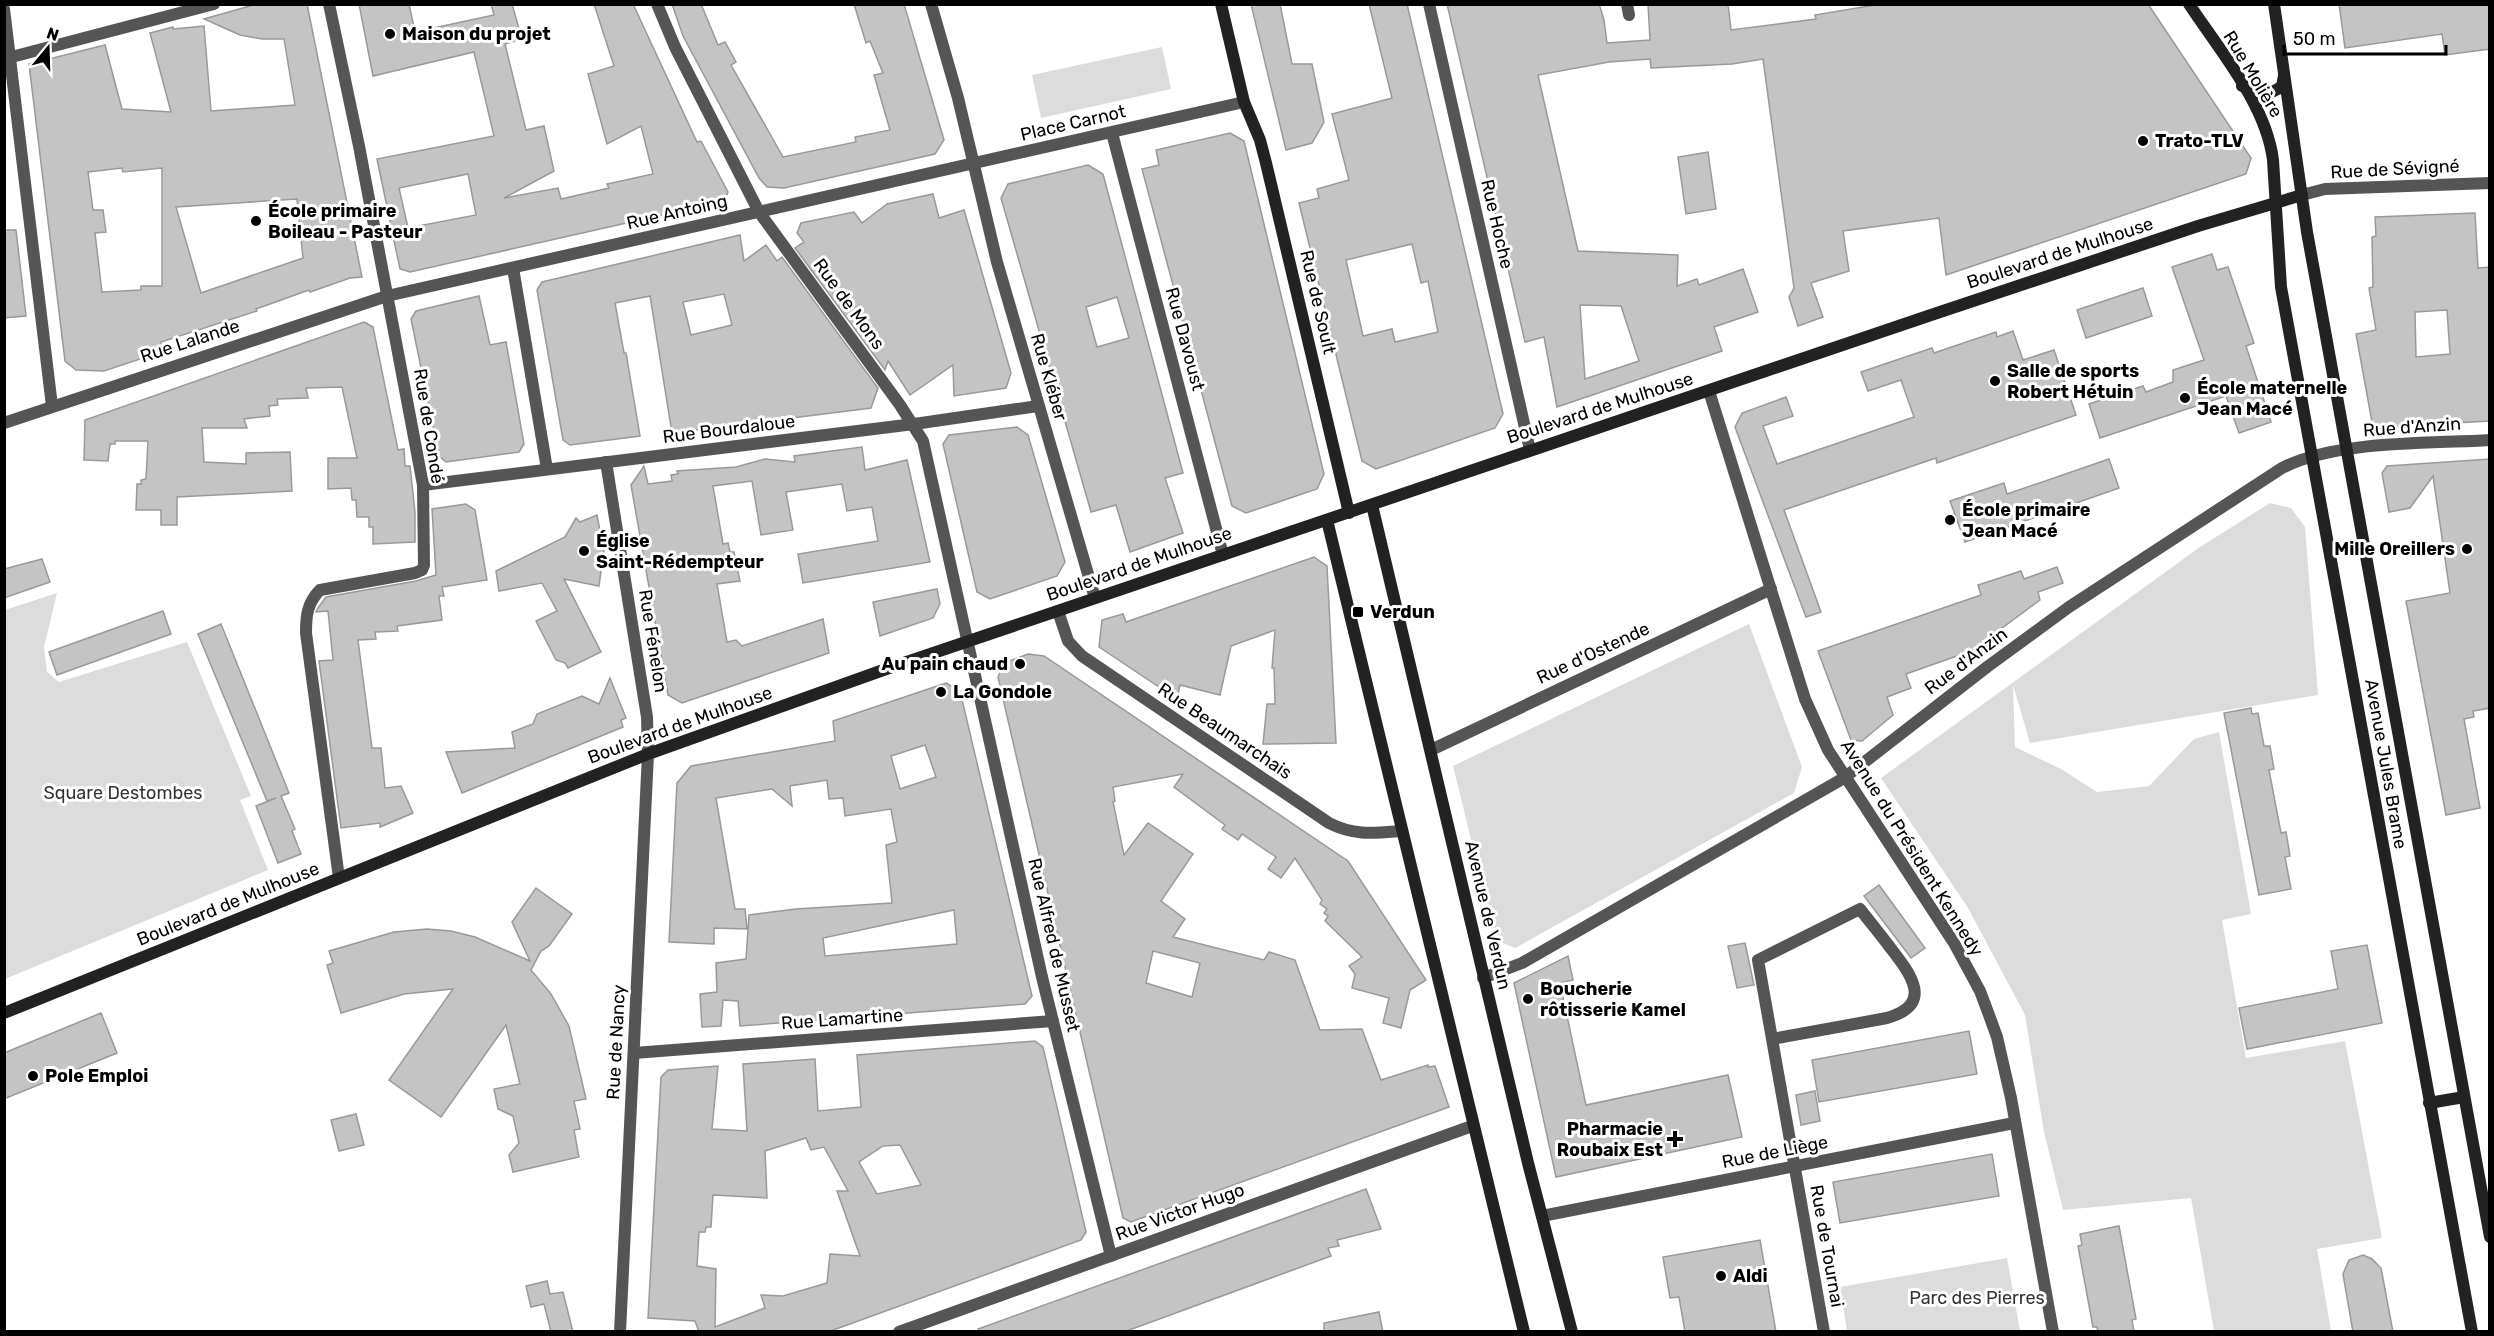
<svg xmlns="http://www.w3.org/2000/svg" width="2494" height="1336" font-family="Rubik,sans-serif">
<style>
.green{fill:#dcdcdc}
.building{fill:#c4c4c4;stroke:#999;stroke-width:1.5;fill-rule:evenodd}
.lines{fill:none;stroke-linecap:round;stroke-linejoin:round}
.street{stroke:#555;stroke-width:12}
.secondary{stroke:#222;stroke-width:12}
.poi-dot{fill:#000;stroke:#fff;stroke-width:2}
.labels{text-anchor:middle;stroke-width:6;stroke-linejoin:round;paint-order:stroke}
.poi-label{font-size:18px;font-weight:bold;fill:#000;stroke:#fff;text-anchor:start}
.street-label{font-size:18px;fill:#000;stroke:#fff}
.park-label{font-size:18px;fill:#333;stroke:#fff}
</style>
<rect width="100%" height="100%" fill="#fff"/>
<g class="green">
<polygon points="1162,47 1171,89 1041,118 1032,75"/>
<polygon points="2270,503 2291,508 2305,527 2318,695 2030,743 2013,685 2015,747 2061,769 2097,792 2149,786 2194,739 2219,732 2251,914 2222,920 2246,1058 2345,1041 2382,1238 2317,1249 2331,1331 2214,1331 2191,1198 2063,1210 2044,1132 2025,1015 1968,908 1881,778 2200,547"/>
<polygon points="57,593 44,647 47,672 59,682 187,642 251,796 240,800 268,870 5,979 5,610"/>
<polygon points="1749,624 1802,767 1794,793 1515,948 1496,940 1453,766"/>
<polygon points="2007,1258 2020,1331 1847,1331 1840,1287"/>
</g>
<g class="building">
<path d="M257,4H307L362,277L350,278L310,292L309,290L256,309L257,311L161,342V352L104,371L76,370L65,361L29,64L105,45L122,109L171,112L150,33L173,27V29L204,26L211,111L295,105L284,39H262L240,35L204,19ZM122,168L123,172L162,168V286H141V290L102,292L95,233L106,232L103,210H93L88,172ZM297,199L303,258L201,293L176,207Z"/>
<path d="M359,4H409L415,32L494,15L491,4H512L522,39L505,44L526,130L544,126L554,171L504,198L558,188L561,199L609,188L607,184L653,174L641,126L607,144L588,74L614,66L594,4H633L697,142L701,141L728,192L724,201L410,272L400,269L377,159L494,136L474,52L373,76ZM468,174L476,215L408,228L399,188Z"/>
<polygon points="672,4 701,4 718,45 725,42 736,62 731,65 783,157 856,142 855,137 890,130 874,75 883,73 870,41 866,43 854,4 904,4 944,140 935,154 784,188 767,187 759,178 683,36"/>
<polygon points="1251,4 1280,4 1292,64 1312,64 1324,122 1312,143 1286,150"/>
<path d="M1369,4H1407L1503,414L1495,428L1376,469L1362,461L1299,203L1319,198L1317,189L1349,180L1332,114L1392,98ZM1412,244L1421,283L1428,281L1438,332L1395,342L1392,329L1363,336L1346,260Z"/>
<path d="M1447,4H1599L1604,20L1607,43L1650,40L1648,4H1728L1731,30L1816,19L1815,15L1881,4H2148L2251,158L2246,174L1946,275L1939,218L1843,231L1849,271L1811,283L1823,317L1798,326L1789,297L1794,288L1763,59L1732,64L1651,68L1650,59L1609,62L1538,75L1578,251L1678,255L1677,286L1697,279L1699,285L1743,269L1758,312L1714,327L1722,351L1557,407L1544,337L1525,342ZM1580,305L1621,306L1639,361L1585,379Z"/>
<polygon points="2339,4 2490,4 2490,49 2445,55 2442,34 2345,48"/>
<polygon points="1230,133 1244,141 1324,474 1317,489 1246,513 1232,506 1142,169 1159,165 1156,150"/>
<polygon points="1708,152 1716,209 1686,214 1678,157"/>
<path d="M1088,165L1103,174L1183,473L1165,478L1183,533L1130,552L1116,505L1091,512L1001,198L1008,184ZM1117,297L1129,338L1097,347L1086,307Z"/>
<polygon points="933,194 939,218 964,210 1011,373 1006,388 954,396 953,365 910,395 888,361 885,370 795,248 804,242 797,233 801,223 854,212 862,223 887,204"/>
<path d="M2475,213L2478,268L2490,267V421L2380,427L2372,422L2356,334L2376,330L2369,288L2373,287L2372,237L2376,236L2375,217ZM2447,310L2450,354L2416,357L2415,312Z"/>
<polygon points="4,230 16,230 26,316 4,318"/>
<path d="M740,235L744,261L766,245L777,261L782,257L878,388L871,408L672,433L650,296L615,303L624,353H626L640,436L570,445L563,440L537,290L542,282ZM724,294L732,325L691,335L683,302Z"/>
<polygon points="2212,254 2217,270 2228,267 2254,343 2246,346 2271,422 2239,433 2226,396 2100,438 2089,404 2143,386 2146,392 2173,382 2173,370 2204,360 2172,267"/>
<polygon points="2143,288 2152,316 2086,338 2077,310"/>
<polygon points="479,296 490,345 506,342 524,444 519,452 446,462 439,456 411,319 416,311"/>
<polygon points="364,322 373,327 398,450 404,449 405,466 410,466 415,512 415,542 373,544 373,527 369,527 369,517 357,517 356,500 352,500 351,488 328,489 328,458 357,458 342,387 306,388 308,398 277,399 278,405 269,406 270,416 244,419 247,428 202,428 204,462 246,464 246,453 290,452 292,491 177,497 177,525 161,525 161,510 136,510 137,484 141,484 141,480 146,479 148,441 115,441 115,444 110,444 108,461 84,460 85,420"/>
<polygon points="2013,331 2023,360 2054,350 2076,415 1937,463 1936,458 1784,510 1821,612 1806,617 1735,427 1742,413 1786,397 1793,416 1763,426 1777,464 1914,417 1901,380 1868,391 1861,372 1932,348 1934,353 1996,332 1997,337"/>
<polygon points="1017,427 1028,435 1065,562 1057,576 990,599 977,592 943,444 949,435"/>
<polygon points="862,447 865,470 907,460 930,562 803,583 798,554 878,541 872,507 847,511 842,484 786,492 793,530 761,535 752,481 713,486 723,544 728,543 730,552 734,552 740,581 717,584 727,642 736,640 742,646 823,619 829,653 682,703 668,695 631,485 644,466 648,484 672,481 671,475 678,474 677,471 736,467 765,459 795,462 794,456"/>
<polygon points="2109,459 2119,488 1965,542 1950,501 2004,483 2007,494"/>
<polygon points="2490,459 2490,708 2473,711 2474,717 2464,719 2480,808 2446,815 2406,601 2450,593 2433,476 2410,508 2389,512 2382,473 2387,466"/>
<polygon points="466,504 475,510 487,580 442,587 444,596 439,596 442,620 397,626 398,631 375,632 376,639 358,640 372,748 381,748 385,788 401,786 413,813 380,827 380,823 341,828 319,661 333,660 328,611 316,612 318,608 326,597 416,581 436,575 432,509"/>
<polygon points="597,515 606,562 602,563 599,586 564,579 601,652 568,668 565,663 556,660 536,621 557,611 542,583 499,591 496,571 565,537 576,518 580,522"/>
<polygon points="1314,557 1327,566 1336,743 1263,744 1267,704 1275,704 1274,668 1272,668 1275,630 1231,646 1220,695 1180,685 1177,699 1099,647 1102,620 1123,614 1126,622"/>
<polygon points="42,559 50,582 4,598 4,569"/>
<polygon points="2057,567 2063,583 2038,592 2040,600 1971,651 1906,674 1911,688 1887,697 1893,715 1862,741 1851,740 1818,651 1981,595 1978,585 2021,571 2024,579"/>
<polygon points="937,589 940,604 933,618 880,636 873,602"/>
<polygon points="163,611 171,634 57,675 49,652"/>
<polygon points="221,624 289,793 281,796 295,829 292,831 301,854 278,863 256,806 276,798 267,801 198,634"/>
<path d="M1028,654L1044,656L1348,861L1426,980L1410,990L1401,1028L1383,1023L1389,998L1352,988L1355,974L1349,966L1362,957L1325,921L1328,916L1324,913L1327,909L1320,904L1322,900L1295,858L1281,878L1268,869L1276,857L1242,834L1238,840L1222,829L1225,825L1174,787L1183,774L1113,787L1115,801L1113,802L1124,855L1148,823L1193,854L1161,901L1185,919L1173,937L1264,960L1269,952L1295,960L1320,1030L1362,1029L1381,1080L1428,1065V1067L1435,1066L1449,1107L1131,1222L1123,1218L998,677L1004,663ZM1153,951L1200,963L1192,997L1146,983Z"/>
<polygon points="610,678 626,718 621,720 623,727 462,793 446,752 515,748 512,732 533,724 537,714 582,696 599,704"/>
<path d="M946,683L960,691L1032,996L1025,1004L740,1026L738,1001L723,1000L721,1026L702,1027L700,994L717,992L716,963L746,959L749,915L796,909L892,903L886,845L897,842L891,809L845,816L843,798L829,799L827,780L790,786L792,806L772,789L716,798L735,909H745L747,929L714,928V944L669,942L677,783L691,766L835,741L833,721ZM925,745L936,777L900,789L891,756ZM954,910L957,944L825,956L823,938Z"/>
<polygon points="2251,708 2252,714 2258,713 2264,746 2270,746 2274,769 2269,770 2281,833 2286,832 2290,856 2285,857 2291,889 2259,895 2224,713"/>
<polygon points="1879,885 1925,948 1911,958 1864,896"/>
<polygon points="536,888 572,914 549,946 541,951 531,970 551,994 569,1026 586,1099 574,1101 580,1129 574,1130 579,1157 513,1172 509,1155 519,1143 513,1116 498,1109 494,1089 520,1084 506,1025 441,1117 389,1080 453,989 404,994 341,1013 327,965 333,963 329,951 394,932 427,929 451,931 475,937 530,961 512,922"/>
<polygon points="1745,943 1754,985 1737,988 1728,946"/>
<polygon points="2367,945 2382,1023 2247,1049 2239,1008 2338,989 2331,951"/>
<polygon points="1568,956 1573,980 1560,983 1586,1105 1728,1075 1742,1137 1556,1177 1514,983"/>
<polygon points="101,1013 117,1053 4,1099 4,1053"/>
<polygon points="1969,1031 1977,1074 1819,1102 1812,1060"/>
<path d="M1035,1041L1043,1047L1086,1232L1081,1240L828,1332H699L695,1321L648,1318L661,1077L668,1070L718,1066L712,1129L747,1131L743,1064L815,1059L818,1111L861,1107L857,1055ZM806,1138L811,1150L824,1147L848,1191H837L860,1256L830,1254L827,1283L783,1296L761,1295L765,1308L715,1327L716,1269L697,1266L699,1232H705L706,1227H711L713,1195L767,1198L765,1151ZM900,1145L921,1185L877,1194L859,1162L883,1146Z"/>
<polygon points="1815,1091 1820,1121 1801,1125 1796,1095"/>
<polygon points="356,1114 364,1145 339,1151 331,1120"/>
<polygon points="1992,1154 1999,1196 1840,1223 1833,1182"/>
<polygon points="1366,1189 1381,1229 1337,1240 1339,1246 1328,1248 1331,1256 1124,1332 978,1332 978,1329"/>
<polygon points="2119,1226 2136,1319 2132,1320 2134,1332 2098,1332 2097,1327 2093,1327 2078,1246 2082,1245 2080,1234"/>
<polygon points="1760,1240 1776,1332 1685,1332 1679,1297 1670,1298 1663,1257"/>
<polygon points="2363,1255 2372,1259 2381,1268 2393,1332 2353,1332 2343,1274 2349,1260"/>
<polygon points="547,1281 550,1294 563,1292 573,1332 551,1332 544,1304 531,1307 526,1286"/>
<polygon points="1379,1312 1383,1332 1324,1332 1324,1323"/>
</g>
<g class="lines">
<g class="street">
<path d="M329,4L359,146L423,485L424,565L422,570L415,573L320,590C307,603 306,616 306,633L339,878"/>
<polyline points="657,4 675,47 759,212 900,405 923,441 1042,977 1111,1256"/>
<polyline points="931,4 958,98 997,262 1095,598"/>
<polyline points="1429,4 1530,450"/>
<polyline points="1627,4 1629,15"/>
<polyline points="4,9 52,406"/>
<polyline points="4,59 214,4"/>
<polyline points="1112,133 1223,555"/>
<polyline points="2302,195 2325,189 2490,183"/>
<polyline points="513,268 547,469"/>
<polyline points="1709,391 1805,699 1828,750 1954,943 1980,991 1989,1015 1997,1037 2011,1098 2053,1332"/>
<polyline points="4,423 387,296 1244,102"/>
<polyline points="606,462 647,717 648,754 620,1332"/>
<polyline points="423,485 914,424 1038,406"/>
<path d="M1058,611L1068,641L1082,656L1329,823C1354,836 1375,833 1401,831"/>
<polyline points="1431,750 1771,589"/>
<path d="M1483,978L1522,963L1844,778L1987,667L2069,607L2282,468C2337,440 2428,444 2490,440"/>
<path d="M1772,1039L1887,1018C1936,1004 1909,972 1889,946C1880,934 1870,922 1860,909L1758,960L1824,1332"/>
<polyline points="634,1053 1053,1021"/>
<polyline points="1542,1216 2014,1123"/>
<polyline points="899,1332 1472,1126"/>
</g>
<g class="secondary">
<polyline points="1221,4 1244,102 1260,140 1266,163 1349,513"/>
<path d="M2189,4C2220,51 2266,104 2273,160L2281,287L2472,1332"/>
<polyline points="2274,4 2307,232 2490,1237"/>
<path d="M2242,86C2256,93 2269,97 2282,86L2284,76"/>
<polyline points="1372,505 1528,1163 1572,1332"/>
<polyline points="1327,520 1524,1332"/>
<polyline points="4,1013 648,754 889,668 1931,315 2198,226 2302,195"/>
<polyline points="2429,1103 2464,1097"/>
</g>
</g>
<g class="poi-dot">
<circle cx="390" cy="34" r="6"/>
<circle cx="2143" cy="141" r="6"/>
<circle cx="256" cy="221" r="6"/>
<circle cx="1995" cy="381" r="6"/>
<circle cx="2185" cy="398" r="6"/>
<circle cx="1950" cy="520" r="6"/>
<circle cx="2467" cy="549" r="6"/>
<circle cx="584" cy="551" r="6"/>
<rect x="1352" y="606" width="12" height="12" rx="3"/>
<circle cx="1020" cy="664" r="6"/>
<circle cx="941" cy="692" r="6"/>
<circle cx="1528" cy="999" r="6"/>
<circle cx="33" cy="1076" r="6"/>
<path d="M1672 1130h6v6h6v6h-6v6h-6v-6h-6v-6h6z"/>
<circle cx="1721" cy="1276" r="6"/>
</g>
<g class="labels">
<g class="poi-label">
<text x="402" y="40">Maison du projet</text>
<text x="2155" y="147">Trato-TLV</text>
<text x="268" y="217">École primaire<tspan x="268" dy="21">Boileau - Pasteur</tspan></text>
<text x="2007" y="377">Salle de sports<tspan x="2007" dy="21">Robert Hétuin</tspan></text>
<text x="2197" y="394">École maternelle<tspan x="2197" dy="21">Jean Macé</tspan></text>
<text x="1962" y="516">École primaire<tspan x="1962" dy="21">Jean Macé</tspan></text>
<text x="596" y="547">Église<tspan x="596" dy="21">Saint-Rédempteur</tspan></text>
<text x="2455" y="555" text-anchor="end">Mille Oreillers</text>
<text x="1370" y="618">Verdun</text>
<text x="1008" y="670" text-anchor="end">Au pain chaud</text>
<text x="953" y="698">La Gondole</text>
<text x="1540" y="995">Boucherie<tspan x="1540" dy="21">rôtisserie Kamel</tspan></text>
<text x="45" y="1082">Pole Emploi</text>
<text x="1663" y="1135" text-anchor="end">Pharmacie<tspan x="1663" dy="21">Roubaix Est</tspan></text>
<text x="1733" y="1282">Aldi</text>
</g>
<g class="street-label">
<text transform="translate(2253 74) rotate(59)" y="6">Rue Molière</text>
<text transform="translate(1073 123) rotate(-13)" y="6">Place Carnot</text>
<text transform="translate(2395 169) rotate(-3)" y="6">Rue de Sévigné</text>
<text transform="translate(677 212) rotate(-13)" y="6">Rue Antoing</text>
<text transform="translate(1497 224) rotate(77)" y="6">Rue Hoche</text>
<text transform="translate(2060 253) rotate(-18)" y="6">Boulevard de Mulhouse</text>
<text transform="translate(1318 302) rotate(77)" y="6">Rue de Soult</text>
<text transform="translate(849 304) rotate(54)" y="6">Rue de Mons</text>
<text transform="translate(1185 339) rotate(75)" y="6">Rue Davoust</text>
<text transform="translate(190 341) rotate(-18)" y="6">Rue Lalande</text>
<text transform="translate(1049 377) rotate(74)" y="6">Rue Kléber</text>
<text transform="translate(1600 408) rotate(-18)" y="6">Boulevard de Mulhouse</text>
<text transform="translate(429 426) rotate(81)" y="6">Rue de Condé</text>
<text transform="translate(2412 427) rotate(-4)" y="6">Rue d'Anzin</text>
<text transform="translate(729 429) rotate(-7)" y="6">Rue Bourdaloue</text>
<text transform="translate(1139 564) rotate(-19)" y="6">Boulevard de Mulhouse</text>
<text transform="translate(653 641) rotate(81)" y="6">Rue Fénelon</text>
<text transform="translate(1593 653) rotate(-25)" y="6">Rue d'Ostende</text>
<text transform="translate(1966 661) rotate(-37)" y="6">Rue d'Anzin</text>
<text transform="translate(680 725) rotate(-20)" y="6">Boulevard de Mulhouse</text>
<text transform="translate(1225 731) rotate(34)" y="6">Rue Beaumarchais</text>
<text transform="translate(2386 764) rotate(80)" y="6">Avenue Jules Brame</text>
<text transform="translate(1912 848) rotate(58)" y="6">Avenue du Président Kennedy</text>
<text transform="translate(228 904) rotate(-22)" y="6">Boulevard de Mulhouse</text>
<text transform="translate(1488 915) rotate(77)" y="6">Avenue de Verdun</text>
<text transform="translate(1054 945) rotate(77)" y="6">Rue Alfred de Musset</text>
<text transform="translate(842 1019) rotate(-4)" y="6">Rue Lamartine</text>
<text transform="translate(616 1042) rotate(-87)" y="6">Rue de Nancy</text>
<text transform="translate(1775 1152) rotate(-11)" y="6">Rue de Liège</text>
<text transform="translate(1180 1212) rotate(-20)" y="6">Rue Victor Hugo</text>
<text transform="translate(1827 1246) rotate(80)" y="6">Rue de Tournai</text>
</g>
<g class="park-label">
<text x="123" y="799">Square Destombes</text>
<text x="1977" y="1304">Parc des Pierres</text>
</g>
</g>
<rect width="2494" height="1336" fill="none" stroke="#000000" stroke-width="12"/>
<g transform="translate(48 48) rotate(19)" stroke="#ffffff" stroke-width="4.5" paint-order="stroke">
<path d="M0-4.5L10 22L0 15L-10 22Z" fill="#000000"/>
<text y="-9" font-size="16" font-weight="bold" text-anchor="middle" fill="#000000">N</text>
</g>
<path d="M2284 45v9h162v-9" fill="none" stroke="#000000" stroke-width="3"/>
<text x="2293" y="45" font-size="18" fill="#000000" stroke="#ffffff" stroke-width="4.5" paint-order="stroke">50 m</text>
</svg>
